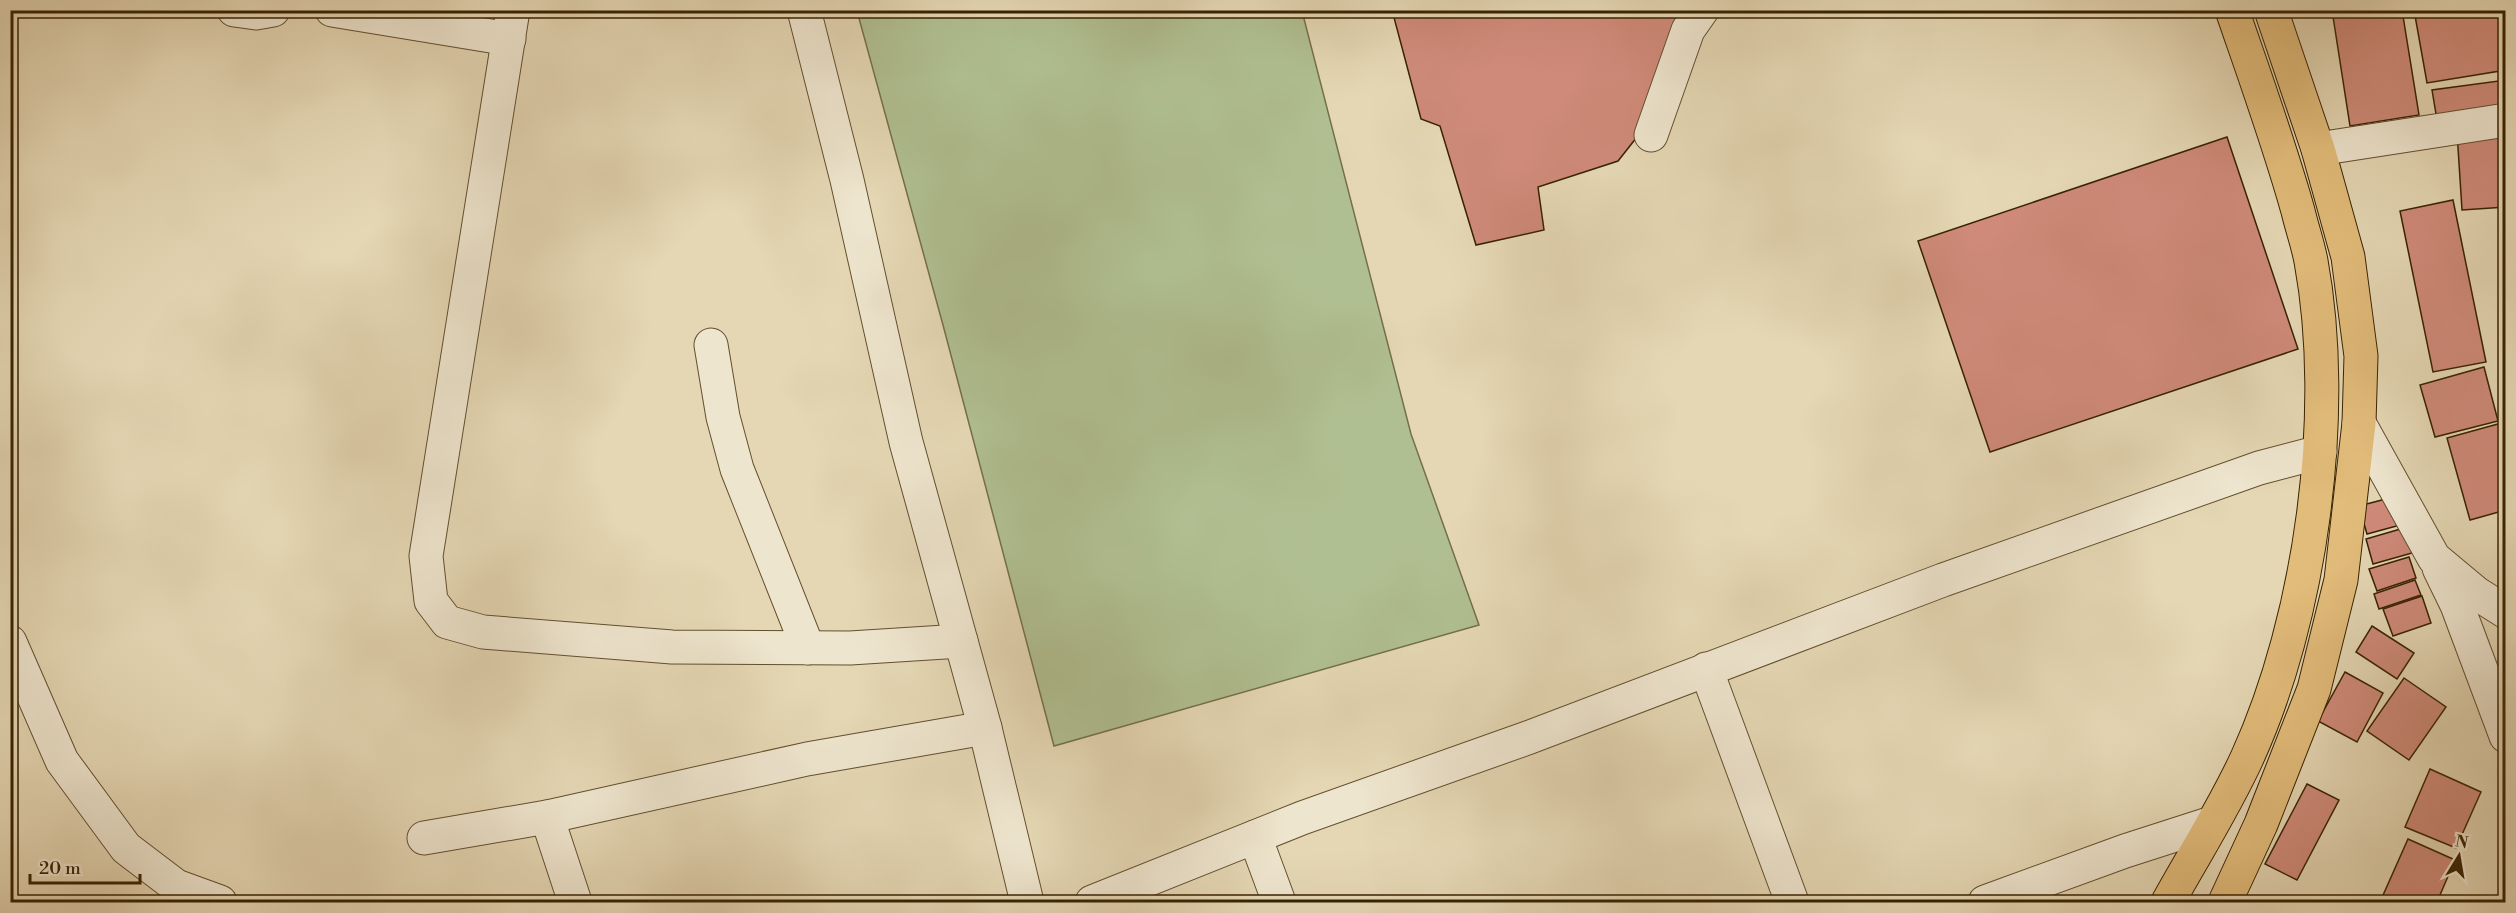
<svg xmlns="http://www.w3.org/2000/svg" width="2516" height="913" font-family="'Libre Bodoni',serif">
<style>
.green{fill:#b0bf91;stroke:#74704a;stroke-width:1.5}
.building{fill:#cf8a79;stroke:#382202;stroke-width:1.5}
.lines{fill:none;stroke-linecap:round;stroke-linejoin:round}
.minor-casing{stroke:#634f2e;stroke-width:35}
.highway-casing{stroke:#382202;stroke-width:35}
.minor{stroke:#eee5ce;stroke-width:33}
.highway{stroke:#e2bc7a;stroke-width:33}
</style>
<rect width="100%" height="100%" fill="#e5d7b4"/>
<filter id="stains"><feTurbulence type="fractalNoise" baseFrequency=".00333" numOctaves="4"/><feColorMatrix values="0 0 0 0 .2 0 0 0 0 .09 0 0 0 0 .02 0 0 0 .5 -.17"/></filter>
<radialGradient id="worn" r=".72"><stop offset=".6" stop-color="#630" stop-opacity="0"/><stop offset="1" stop-color="#630" stop-opacity=".3"/></radialGradient>
<polygon class="green" points="857,11 1302,11 1411,434 1479,625 1054,746 943,325"/>
<g class="building">
<polygon points="1392,10 1685,10 1677,15 1652,90 1659,109 1618,161 1538,187 1544,230 1476,245 1440,126 1421,119"/>
<polygon points="2332,10 2402,10 2419,115 2350,126"/>
<polygon points="2414,10 2506,10 2506,70 2427,83"/>
<polygon points="2506,80 2506,111 2437,120 2432,90"/>
<polygon points="2502,129 2506,207 2462,210 2457,132"/>
<polygon points="2227,137 2298,349 1990,452 1918,241"/>
<polygon points="2453,200 2486,362 2433,372 2400,211"/>
<polygon points="2484,367 2498,421 2435,437 2420,385"/>
<polygon points="2498,424 2506,450 2506,510 2470,520 2447,438"/>
<polygon points="2397,496 2404,524 2367,534 2359,506"/>
<polygon points="2404,528 2412,553 2373,564 2366,539"/>
<polygon points="2409,557 2416,578 2377,591 2369,569"/>
<polygon points="2415,580 2421,595 2379,609 2374,594"/>
<polygon points="2422,596 2431,623 2393,636 2383,609"/>
<polygon points="2372,626 2414,653 2397,679 2356,652"/>
<polygon points="2345,672 2383,693 2357,742 2318,721"/>
<polygon points="2404,678 2446,707 2409,760 2367,731"/>
<polygon points="2430,769 2481,792 2456,848 2405,827"/>
<polygon points="2307,784 2339,800 2297,880 2265,864"/>
<polygon points="2408,839 2455,860 2437,902 2380,902"/>
</g>
<g class="lines">
<g class="minor-casing">
<g id="minor">
<polyline points="234,10 256,13 273,10"/>
<polyline points="332,10 509,39"/>
<polyline points="513,10 426,556 431,601 447,622 483,632 672,647 850,648 961,641"/>
<polyline points="804,10 847,180 906,442 985,728 1027,902"/>
<polyline points="1651,135 1688,30 1702,10"/>
<polyline points="2318,149 2506,120"/>
<polyline points="711,345 723,417 737,469 808,648"/>
<polyline points="2359,423 2434,558 2476,593 2506,612"/>
<polyline points="2439,568 2457,605 2506,736"/>
<polyline points="10,642 62,761 126,848 176,886 220,902"/>
<polyline points="1706,669 1792,902"/>
<polyline points="547,817 575,902"/>
<polyline points="1255,837 1279,902"/>
<polyline points="424,838 547,817 807,759 985,728"/>
<polyline points="1092,902 1302,818 1530,737 1943,580 2259,468 2320,452"/>
<polyline points="1985,902 2125,851 2212,823"/>
</g>
</g>
<g class="highway-casing">
<g id="highway">
<path d="M2168,902C2194,855 2224,808 2247,758C2311,618 2339,413 2311,261C2308,245 2302,228 2298,211C2279,143 2255,77 2232,10"/>
<polyline points="2225,902 2261,824 2314,689 2341,580 2359,423 2361,356 2348,257 2318,149 2271,10"/>
</g>
</g>
<use href="#minor" class="minor"/>
<use href="#highway" class="highway"/>
</g>
<rect width="2516" height="913" fill="none" stroke="#e5d7b4" stroke-width="36"/>
<rect x="12" y="12" width="2492" height="889" fill="none" stroke="#382202" stroke-width="3"/>
<rect x="18" y="18" width="2480" height="877" fill="none" stroke="#382202" stroke-width="1.5"/>
<g transform="translate(2459 856) rotate(11)" stroke="#eee5ce" stroke-width="4.5" paint-order="stroke">
<path d="M0-4.5L10 22L0 15L-10 22Z" fill="#382202"/>
<text y="-9" font-size="16" font-weight="bold" text-anchor="middle" fill="#382202">N</text>
</g>
<path d="M30 874v9h110v-9" fill="none" stroke="#382202" stroke-width="3"/>
<text x="39" y="874" font-size="18" fill="#382202" stroke="#eee5ce" stroke-width="4.5" paint-order="stroke">20 m</text>
<rect width="100%" height="100%" filter="url(#stains)"/>
<rect width="100%" height="100%" fill="url(#worn)"/>
</svg>
